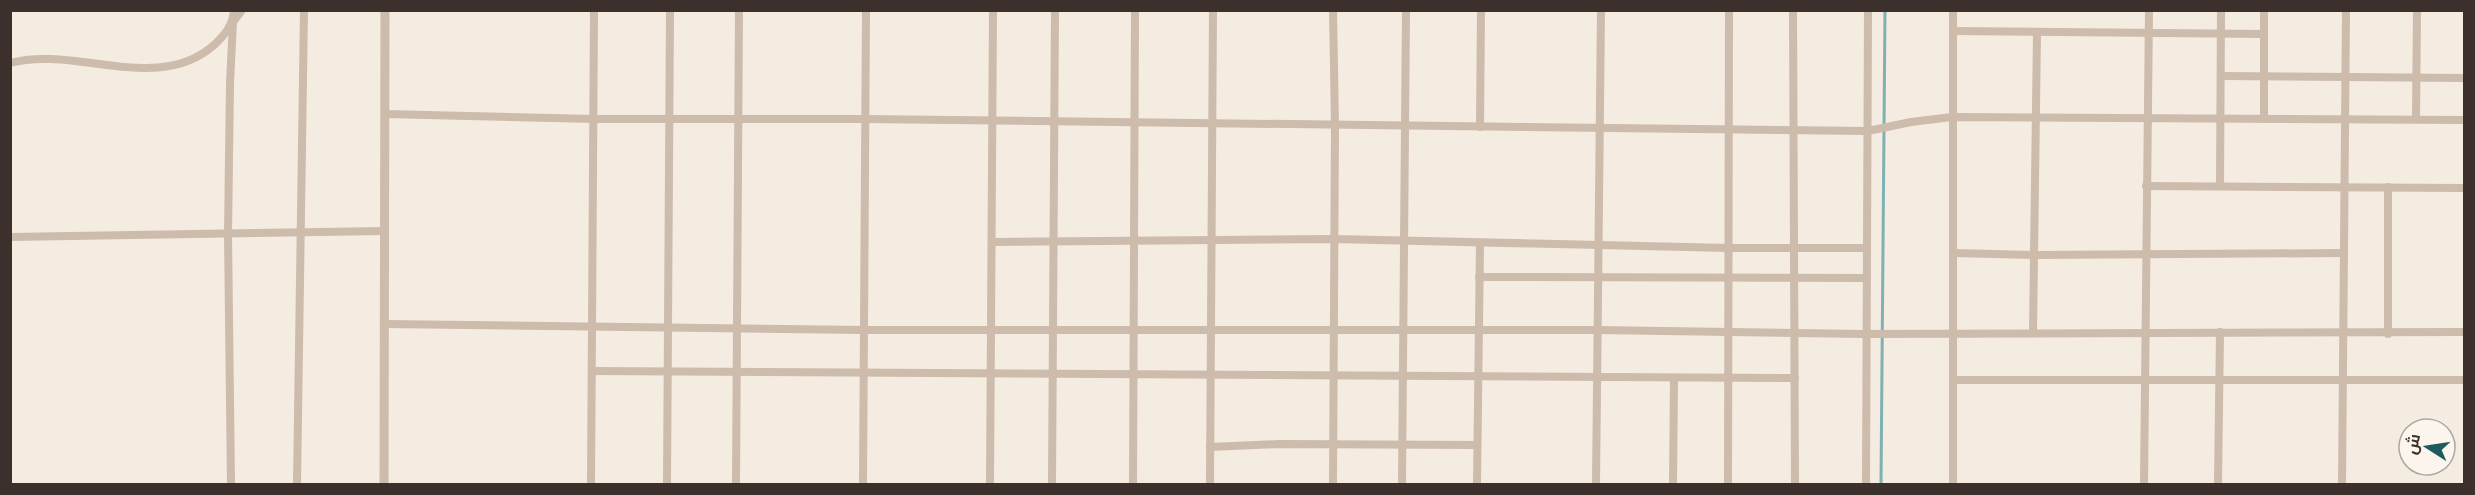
<svg xmlns="http://www.w3.org/2000/svg" width="2475" height="495" font-family="'Archivo Narrow',Cairo,sans-serif">
<style>
.lines{fill:none;stroke-linecap:round;stroke-linejoin:round}
.stream{stroke:#7fb0b2;stroke-width:3}
.minor{stroke:#cdbbac;stroke-width:8}
.tertiary{stroke:#cdbbac;stroke-width:9}
</style>
<rect width="100%" height="100%" fill="#f4ebe1"/>
<g class="lines">
<polyline class="stream" points="1881,484 1885,10"/>
<g class="minor">
<polyline points="1333,10 1335,126 1333,484"/>
<polyline points="1793,10 1795,484"/>
<polyline points="1953,31 2264,34"/>
<path d="M10,63C75,45 158,95 214,45C225,35 233,25 234,10"/>
<polyline points="2221,76 2464,78"/>
<polyline points="385,114 595,119 864,119 1868,131 1911,122 1952,117 2464,120"/>
<polyline points="2264,119 2264,10"/>
<polyline points="2416,119 2417,10"/>
<polyline points="1480,127 1481,10"/>
<polyline points="2146,186 2464,188"/>
<polyline points="2220,186 2221,10"/>
<polyline points="2388,187 2388,334"/>
<polyline points="10,237 384,231"/>
<polyline points="993,242 1334,239 1729,248 1867,248"/>
<polyline points="1953,253 2035,255 2344,253"/>
<polyline points="1479,277 1867,278"/>
<polyline points="384,324 864,330 1598,330 1865,334 2464,332"/>
<polyline points="2033,333 2037,32"/>
<polyline points="593,371 1795,378"/>
<polyline points="1953,380 2464,380"/>
<polyline points="1210,447 1279,444 1477,445"/>
<polyline points="231,484 228,234 230,83 233,22 242,10"/>
<polyline points="297,484 304,10"/>
<polyline points="591,484 594,10"/>
<polyline points="667,484 670,10"/>
<polyline points="736,484 739,10"/>
<polyline points="863,484 866,10"/>
<polyline points="990,484 993,10"/>
<polyline points="1052,484 1055,10"/>
<polyline points="1133,484 1135,10"/>
<polyline points="1210,484 1213,10"/>
<polyline points="1402,484 1406,10"/>
<polyline points="1477,484 1480,243"/>
<polyline points="1596,484 1601,10"/>
<polyline points="1673,484 1674,378"/>
<polyline points="1728,484 1729,10"/>
<polyline points="1866,484 1868,10"/>
<polyline points="1953,484 1953,10"/>
<polyline points="2144,484 2149,10"/>
<polyline points="2218,484 2220,332"/>
<polyline points="2342,484 2346,10"/>
</g>
<polyline class="tertiary" points="384,484 385,10"/>
</g>
<rect width="2475" height="495" fill="none" stroke="#3b302b" stroke-width="24"/>
<g transform="translate(2427 447) rotate(282)"><circle r="28" fill="#fbf5ee" stroke="#aea6a0" stroke-width="1.5"/>
<path d="M0-4.5L10 22L0 15L-10 22Z" fill="#1f5a5e"/>
<text y="-9" font-size="16" font-weight="bold" text-anchor="middle" fill="#3b302b">ش</text>
</g>
</svg>
